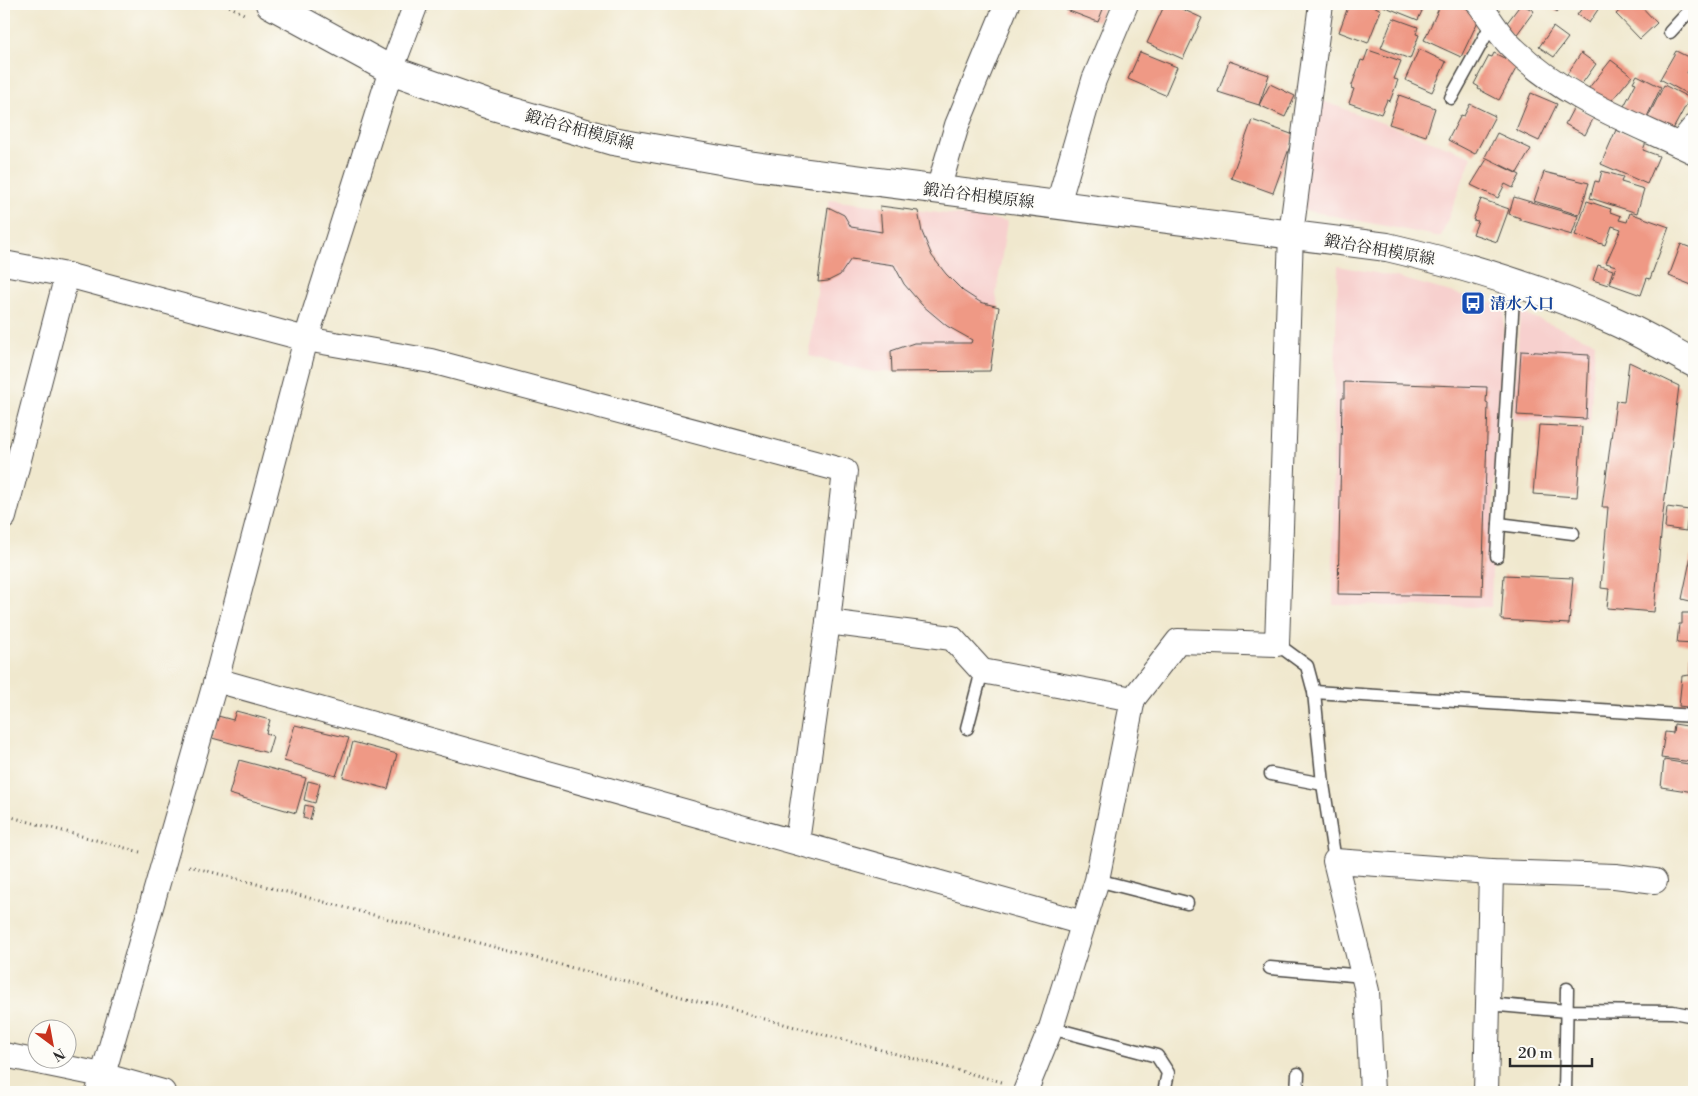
<svg xmlns="http://www.w3.org/2000/svg" width="1698" height="1096" font-family="'Libre Bodoni','Noto Serif JP',serif">
<style>
.built{fill:#f7d0ce}
.building{fill:#ef9985}
.lines{fill:none;stroke-linecap:round;stroke-linejoin:round}
.service-casing{stroke:#494743;stroke-width:15}
.minor-casing{stroke:#494743;stroke-width:26}
.primary-casing{stroke:#494743;stroke-width:30}
.path{stroke:#494743;stroke-width:3;stroke-dasharray:1 4;stroke-linecap:butt}
.service{stroke:#fff;stroke-width:12}
.minor{stroke:#fff;stroke-width:24}
.primary{stroke:#fff;stroke-width:28}
.labels{text-anchor:middle;stroke-width:4;stroke-linejoin:round;paint-order:stroke}
.street-label{font-size:16px;fill:#2b2b2b;stroke:#fdfcf7}
.transit-label{font-size:16px;font-weight:bold;fill:#164399;stroke:#fdfcf7;text-anchor:start}
</style>
<rect width="100%" height="100%" fill="#fdfcf7"/>
<filter id="ink" filterUnits="userSpaceOnUse"><feTurbulence type="fractalNoise" baseFrequency=".02" numOctaves="2"/><feDisplacementMap in="SourceGraphic" scale="10" xChannelSelector="R" yChannelSelector="G"/><feConvolveMatrix kernelMatrix="1 2 1 2 8 2 1 2 1" color-interpolation-filters="sRGB"/></filter>
<filter id="wash" filterUnits="userSpaceOnUse"><feTurbulence type="fractalNoise" baseFrequency=".0096" numOctaves="4" result="noise"/><feDisplacementMap in="SourceGraphic" scale="20" xChannelSelector="R" yChannelSelector="G"/><feGaussianBlur stdDeviation="1.12" result="paint"/><feColorMatrix in="noise" values="0 0 0 0 0 0 0 0 0 0 0 0 0 0 0 0 0 1.4 0 .05"/><feComposite in="paint" operator="in"/></filter>
<g filter="url(#wash)">
<rect width="100%" height="100%" fill="#f0e8ce"/>
<g class="built">
<polygon points="1320,100 1472,156 1441,237 1299,209"/>
<polygon points="829,200 1007,221 996,295 999,307 990,371 872,372 809,356"/>
<polygon points="1338,266 1396,277 1505,307 1496,435 1491,607 1333,605 1333,445"/>
<polygon points="1520,312 1595,342 1590,424 1513,420"/>
</g>
<g id="blocks">
<g class="building">
<polygon points="1066,4 1105,4 1098,22 1064,9"/>
<polygon points="1165,4 1171,4 1202,18 1183,59 1147,43"/>
<polygon points="1349,4 1370,4 1381,10 1368,43 1339,32"/>
<polygon points="1384,4 1425,4 1418,20 1383,6"/>
<polygon points="1441,4 1457,4 1481,15 1461,57 1424,40"/>
<polygon points="1521,4 1534,11 1515,37 1503,28"/>
<polygon points="1547,4 1564,4 1557,12"/>
<polygon points="1585,4 1601,5 1589,23 1577,15"/>
<polygon points="1627,4 1639,4 1657,23 1640,39 1616,14"/>
<polygon points="1393,18 1418,27 1416,34 1419,35 1410,59 1381,48"/>
<polygon points="1553,27 1568,38 1554,57 1539,47"/>
<polygon points="1419,49 1446,62 1432,92 1405,80"/>
<polygon points="1368,50 1401,61 1394,79 1398,80 1390,101 1387,100 1381,114 1349,103 1354,89 1351,88 1361,60 1364,61"/>
<polygon points="1676,51 1694,60 1687,73 1694,76 1694,90 1691,96 1660,79"/>
<polygon points="1140,52 1177,67 1165,95 1128,79"/>
<polygon points="1494,53 1518,65 1499,100 1478,89 1479,87 1474,84 1489,56 1492,57"/>
<polygon points="1581,53 1596,64 1581,85 1566,76"/>
<polygon points="1611,60 1632,76 1608,105 1588,89"/>
<polygon points="1229,61 1269,75 1259,105 1270,84 1295,96 1285,117 1259,105 1218,92"/>
<polygon points="1637,75 1661,87 1645,121 1622,110 1636,83 1633,82"/>
<polygon points="1664,85 1690,98 1672,131 1647,119"/>
<polygon points="1531,93 1557,104 1539,141 1516,130"/>
<polygon points="1399,95 1435,108 1426,136 1389,124"/>
<polygon points="1470,104 1495,116 1475,154 1448,140 1461,115 1464,116"/>
<polygon points="1574,107 1594,117 1585,135 1565,124"/>
<polygon points="1252,120 1294,135 1273,193 1231,178"/>
<polygon points="1616,130 1646,142 1643,150 1659,156 1647,184 1601,164"/>
<polygon points="1497,133 1531,149 1517,173 1485,157"/>
<polygon points="1487,159 1520,175 1513,188 1505,184 1498,198 1471,185"/>
<polygon points="1602,171 1623,177 1621,182 1644,189 1637,213 1590,198 1595,181 1599,182"/>
<polygon points="1544,172 1589,183 1579,215 1534,201"/>
<polygon points="1514,197 1578,216 1572,235 1520,220 1520,218 1509,214"/>
<polygon points="1481,199 1509,209 1497,242 1473,234 1478,221 1473,220"/>
<polygon points="1587,201 1611,209 1610,212 1621,216 1619,220 1627,222 1630,213 1669,227 1650,279 1647,278 1641,295 1610,284 1616,266 1606,263 1621,229 1612,226 1605,245 1575,235"/>
<polygon points="880,206 918,211 922,232 932,256 946,274 963,291 980,302 999,307 990,371 892,372 891,351 914,343 971,343 972,340 947,326 922,305 904,284 894,265 851,259 840,275 828,281 818,282 828,207 844,215 851,227 882,232"/>
<polygon points="1681,244 1694,249 1694,286 1669,276"/>
<polygon points="1598,265 1613,270 1608,285 1593,280"/>
<polygon points="1521,351 1589,355 1586,419 1517,415"/>
<polygon points="1629,362 1679,386 1663,513 1654,612 1607,608 1609,589 1601,588 1608,507 1602,507 1616,401 1624,402"/>
<polygon points="1344,382 1487,387 1486,402 1488,403 1482,596 1338,594 1342,398 1344,398"/>
<polygon points="1539,425 1582,427 1577,497 1533,494"/>
<polygon points="1667,507 1689,510 1686,531 1665,528"/>
<polygon points="1691,556 1694,556 1694,602 1682,599"/>
<polygon points="1504,575 1573,578 1569,624 1501,620"/>
<polygon points="1682,613 1694,613 1694,644 1677,643 1679,624 1682,624"/>
<polygon points="1691,649 1694,649 1694,673 1690,673"/>
<polygon points="1690,675 1694,675 1694,708 1679,706 1682,676"/>
<polygon points="236,711 270,720 266,733 273,736 268,753 212,738 218,716 233,720"/>
<polygon points="1674,724 1694,727 1692,762 1661,758 1665,732 1673,733"/>
<polygon points="295,725 349,738 336,776 284,761"/>
<polygon points="353,742 397,754 388,789 343,777"/>
<polygon points="239,760 306,778 296,813 229,794"/>
<polygon points="1664,760 1694,765 1694,792 1661,787"/>
<polygon points="308,781 320,784 315,803 304,800"/>
<polygon points="305,805 313,807 310,820 303,818"/>
</g>
</g>
</g>
<g filter="url(#ink)">
<use href="#blocks" fill-opacity="0" stroke="#494743" stroke-width="1"/>
<g class="lines">
<g class="service-casing">
<g id="service">
<polyline points="1670,32 1694,6"/>
<polyline points="1451,98 1493,22"/>
<polyline points="1499,524 1573,533"/>
<polyline points="1497,556 1514,282"/>
<polyline points="1277,644 1307,666 1314,692 1323,784 1335,861"/>
<polyline points="1314,692 1694,716"/>
<polyline points="967,728 982,671"/>
<polyline points="1271,774 1323,784"/>
<polyline points="1097,880 1187,903"/>
<polyline points="1270,968 1364,976"/>
<polyline points="1488,1004 1567,1011 1673,1012 1694,1016"/>
<polyline points="1051,1028 1157,1056 1168,1073 1164,1092"/>
<polyline points="1297,1092 1298,1074"/>
<polyline points="1565,1092 1567,989"/>
</g>
</g>
<g class="minor-casing">
<g id="minor">
<path d="M1479,4C1490,18 1500,37 1514,49C1567,100 1630,121 1694,152"/>
<polyline points="1679,145 1694,127"/>
<polyline points="938,190 957,125 1007,4"/>
<polyline points="1058,204 1094,80 1126,4"/>
<polyline points="4,263 67,275 306,339 431,361 845,471 828,622 797,842"/>
<polyline points="4,517 67,275"/>
<polyline points="828,622 952,638 982,671 1133,699"/>
<polyline points="216,680 1083,923"/>
<polyline points="4,1055 102,1075 163,1092"/>
<polyline points="98,1092 216,680 306,339 391,70 416,4"/>
<polyline points="1025,1092 1051,1028 1097,880 1133,699 1178,641 1277,644 1291,234 1321,4"/>
<polyline points="1372,1092 1367,991 1335,861 1491,872 1615,876 1655,881"/>
<polyline points="1486,1092 1491,872"/>
</g>
</g>
<g class="primary-casing">
<path id="primary" d="M270,4L391,70L490,105L613,141L754,166L1387,247C1464,265 1541,288 1614,321C1641,333 1668,349 1694,363"/>
</g>
<g class="path">
<polyline points="225,4 244,14"/>
<polyline points="4,815 140,852"/>
<polyline points="189,866 1002,1082"/>
</g>
<use href="#service" class="service"/>
<use href="#minor" class="minor"/>
<use href="#primary" class="primary"/>
</g>
</g>
<defs>
<g id="bus-square" transform="scale(1.25)"><rect x="-9" y="-9" width="18" height="18" rx="4" fill="#1a4fb4" stroke="#fdfcf7"/><path d="M-5-6H5V4H4V6H2V4H-2V6H-4V4H-5ZM-3.5-4V0h7V-4ZM-3.5 1.2v1.5H-2V1.2ZM2 1.2v1.5H3.5V1.2Z" fill="#fff"/></g>
</defs>
<g fill-rule="evenodd">
<use href="#bus-square" x="1473" y="303"/>
</g>
<g class="labels">
<g class="street-label">
<text transform="translate(580 129) rotate(15)" y="6">鍛冶谷相模原線</text>
<text transform="translate(979 195) rotate(7)" y="6">鍛冶谷相模原線</text>
<text transform="translate(1380 249) rotate(10)" y="6">鍛冶谷相模原線</text>
</g>
<g class="transit-label">
<text x="1490" y="309">清水入口</text>
</g>
</g>
<rect width="1698" height="1096" fill="none" stroke="#fdfcf7" stroke-width="20"/>
<g transform="translate(52 1044) rotate(148)"><circle r="24" fill="#fdfcf7" stroke="#a9a8a5"/>
<path d="M0-4L9 19L0 12L-9 19Z" fill="#c8321e"/>
<text y="-8" font-size="14" font-weight="bold" text-anchor="middle" fill="#2b2b2b">N</text>
</g>
<path d="M1510 1058v8h82v-8" fill="none" stroke="#2b2b2b" stroke-width="2.5"/>
<text x="1518" y="1058" font-size="15" fill="#2b2b2b" stroke="#fdfcf7" stroke-width="4" paint-order="stroke">20 m</text>
</svg>
